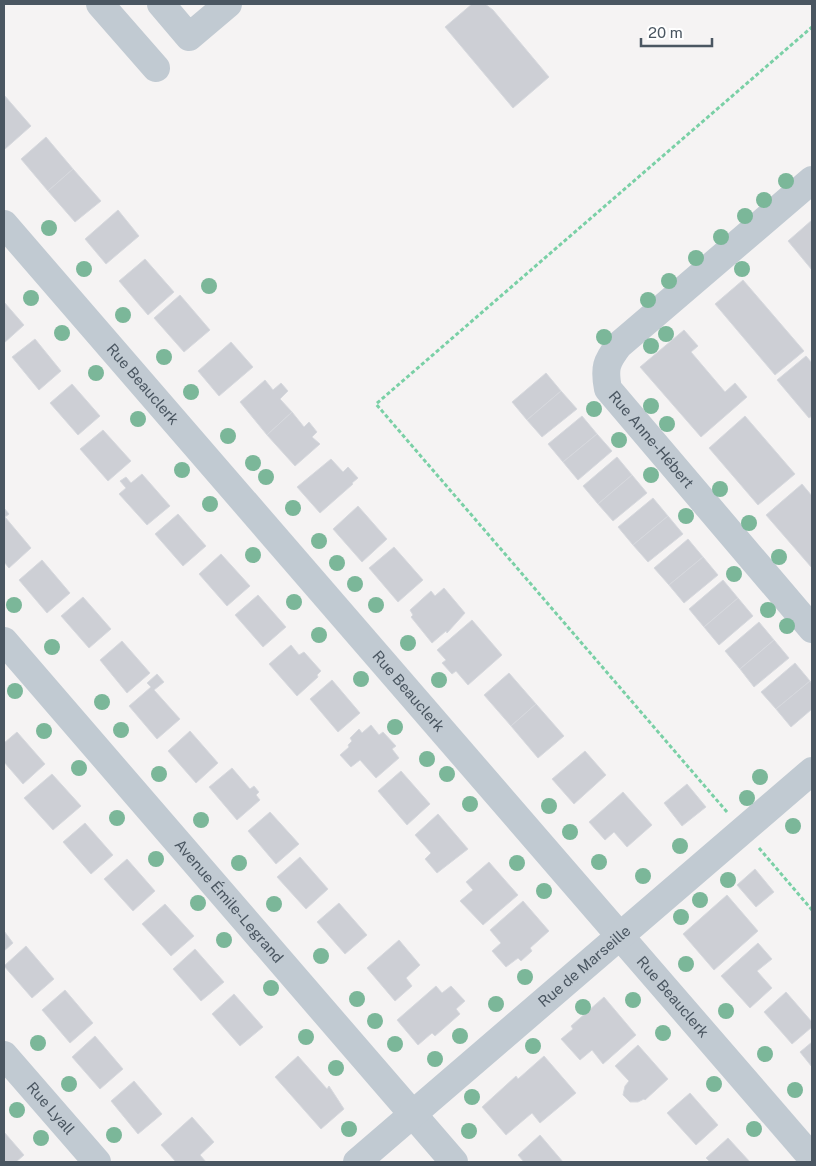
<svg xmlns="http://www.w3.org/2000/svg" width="816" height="1166" font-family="'Public Sans',sans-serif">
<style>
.building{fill:#cdcfd5;stroke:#d7d9de}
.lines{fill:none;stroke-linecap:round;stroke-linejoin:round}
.path{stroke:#7ad0a6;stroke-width:3;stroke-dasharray:4 2.5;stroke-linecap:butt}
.minor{stroke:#c1cad2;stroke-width:28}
.tree{fill:#7bb799}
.labels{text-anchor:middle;stroke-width:4.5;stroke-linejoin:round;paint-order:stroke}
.street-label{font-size:15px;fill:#4a5661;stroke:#fff}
</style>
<rect width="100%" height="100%" fill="#f5f3f3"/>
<g class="building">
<polygon points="472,4 485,4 493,10 549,77 513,108 445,27"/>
<polygon points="4,95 31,126 5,149 4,147"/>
<polygon points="46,137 73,169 48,191 21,159"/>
<polygon points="73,169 101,201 75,222 48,191"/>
<polygon points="118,210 139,236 106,264 85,239"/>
<polygon points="812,220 812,270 788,241"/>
<polygon points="145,259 174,292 148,315 119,281"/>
<polygon points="743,280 804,351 775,375 715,304"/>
<polygon points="180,295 210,330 184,352 154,318"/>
<polygon points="4,302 24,325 4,343"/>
<polygon points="684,330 698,346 691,352 725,392 735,383 747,397 701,437 640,367"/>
<polygon points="35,339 61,371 39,390 12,357"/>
<polygon points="231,342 253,367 219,396 198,371"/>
<polygon points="806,356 812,363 812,416 809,418 777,380"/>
<polygon points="546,373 561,391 527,420 512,402"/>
<polygon points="265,380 273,390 281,383 288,391 280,399 292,412 267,435 240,402"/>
<polygon points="72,384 100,416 78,435 50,403"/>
<polygon points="561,391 577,409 542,437 527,420"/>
<polygon points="292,412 304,427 309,422 317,432 312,437 320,444 295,466 267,435"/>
<polygon points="582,416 597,434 563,462 548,444"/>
<polygon points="745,416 795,474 758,505 709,448"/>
<polygon points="103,430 131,461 108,481 80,449"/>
<polygon points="597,434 612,451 578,480 563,462"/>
<polygon points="617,457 632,475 598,504 583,486"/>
<polygon points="331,459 343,472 348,467 358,478 352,483 353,484 320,513 297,487"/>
<polygon points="142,474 170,506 147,525 119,494 126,488 120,481 126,477 131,483"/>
<polygon points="632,475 647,493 613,521 598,504"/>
<polygon points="802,484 812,496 812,568 766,515"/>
<polygon points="653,498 668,516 633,545 618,527"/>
<polygon points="358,506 387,539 362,562 333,529"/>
<polygon points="4,508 9,514 5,517 31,548 9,568 4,562"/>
<polygon points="178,514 206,546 183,566 155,534"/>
<polygon points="668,516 683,534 648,562 633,545"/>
<polygon points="688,539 703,557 669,585 654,568"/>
<polygon points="394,547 423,580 398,602 369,568"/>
<polygon points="221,554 250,586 227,606 199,574"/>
<polygon points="703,557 718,575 684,603 669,585"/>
<polygon points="42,560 70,593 47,613 19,580"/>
<polygon points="723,580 738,598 704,627 689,609"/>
<polygon points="444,588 465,613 447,633 446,631 432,643 411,617 413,615 410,610 431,591 435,596"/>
<polygon points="258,595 286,627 263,647 235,615"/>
<polygon points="83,597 111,629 89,648 61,616"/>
<polygon points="738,598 753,616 719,645 704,627"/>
<polygon points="472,620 502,655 468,685 456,671 452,674 442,663 446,660 437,650"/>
<polygon points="759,622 774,640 740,669 725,651"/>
<polygon points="774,640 789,658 754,687 740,669"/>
<polygon points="122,641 150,673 127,693 100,660"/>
<polygon points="291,645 299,655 304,652 321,671 317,675 318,677 297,696 269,664"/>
<polygon points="795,663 810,681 776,709 761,692"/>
<polygon points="509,673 536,704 511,726 484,695"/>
<polygon points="157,674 164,682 154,690 180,719 157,739 129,706 151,687 147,683"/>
<polygon points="332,680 360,713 338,732 310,699"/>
<polygon points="810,681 812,684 812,709 791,727 776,709"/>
<polygon points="536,704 564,736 538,758 511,726"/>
<polygon points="371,725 379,735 383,732 396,746 392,749 399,758 376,778 360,760 351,767 340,755 349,747 348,745 352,741 350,738 359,729 362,733"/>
<polygon points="190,731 218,763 196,783 168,751"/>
<polygon points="17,732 45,764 23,784 4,762 4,743"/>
<polygon points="585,751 606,775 574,804 552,779"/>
<polygon points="232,768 250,789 254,786 259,792 256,795 260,800 237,820 209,787"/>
<polygon points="401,771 430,804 407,825 378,791"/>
<polygon points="52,774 81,806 53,830 24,798"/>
<polygon points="687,784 706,807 682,826 664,803"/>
<polygon points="623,792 652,825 627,847 614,832 605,840 589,822"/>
<polygon points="270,812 299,844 276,864 248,831"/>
<polygon points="438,814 468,849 437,873 425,859 431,853 415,835"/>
<polygon points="85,823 113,855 91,874 63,842"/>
<polygon points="300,857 328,889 306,909 277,877"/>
<polygon points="127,859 155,891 133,911 104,879"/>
<polygon points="489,862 518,895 483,925 460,901 473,890 466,882"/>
<polygon points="755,869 774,892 756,907 737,885"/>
<polygon points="727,895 758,931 714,970 683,934"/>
<polygon points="523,901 549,931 530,948 532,951 521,961 518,958 506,967 492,951 501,943 490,930"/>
<polygon points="339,903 367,935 345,954 317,922"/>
<polygon points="165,904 194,936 171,956 142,924"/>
<polygon points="4,931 13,943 4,951"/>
<polygon points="399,940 420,965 406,978 412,986 395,1001 367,968"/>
<polygon points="758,943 772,959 757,971 772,988 750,1008 721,976"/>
<polygon points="26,946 54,979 32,998 4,966"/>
<polygon points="195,949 224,982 201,1001 173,969"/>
<polygon points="436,986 442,993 451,986 465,1001 456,1009 460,1014 435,1036 432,1033 418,1045 397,1020"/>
<polygon points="65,990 93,1023 70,1043 42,1010"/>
<polygon points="786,992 812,1022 812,1027 792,1044 764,1012"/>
<polygon points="234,994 263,1027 240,1046 212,1014"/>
<polygon points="604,997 636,1035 603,1064 592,1050 580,1060 561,1039 573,1029 571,1026"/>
<polygon points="95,1036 123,1069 100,1089 72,1057"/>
<polygon points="812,1042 812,1067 800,1052"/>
<polygon points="638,1045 668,1079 645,1100 644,1099 638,1102 630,1102 623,1095 625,1086 629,1081 615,1066"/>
<polygon points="298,1056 327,1089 329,1086 344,1109 321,1129 275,1077"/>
<polygon points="544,1056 576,1093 540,1123 532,1113 506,1135 482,1107 516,1076 518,1079"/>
<polygon points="134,1081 162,1114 138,1134 111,1101"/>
<polygon points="690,1093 718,1125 696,1145 667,1113"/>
<polygon points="192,1117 214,1142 200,1155 206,1162 176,1162 161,1145"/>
<polygon points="4,1132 24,1155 16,1162 4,1162"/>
<polygon points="540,1135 563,1162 524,1162 518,1155"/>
<polygon points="728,1138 750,1162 710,1162 706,1158"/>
</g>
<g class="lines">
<g class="path">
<polyline points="727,812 376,404 812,27"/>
<polyline points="759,848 812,910"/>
</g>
<g class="minor">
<polyline points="100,4 156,68"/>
<polyline points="161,4 189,37 228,4"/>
<path id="s1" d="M812,180L619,345C606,362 604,368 608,389L812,629"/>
<path id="s2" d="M4,224L812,1158"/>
<path id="s3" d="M4,641L454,1162"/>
<path id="s4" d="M4,1055L97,1162"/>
<path id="s5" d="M357,1162L812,771"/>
</g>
</g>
<g class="tree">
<circle cx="786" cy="181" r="8"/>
<circle cx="764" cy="200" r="8"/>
<circle cx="745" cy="216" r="8"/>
<circle cx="49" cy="228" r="8"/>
<circle cx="721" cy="237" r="8"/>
<circle cx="696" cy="258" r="8"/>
<circle cx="84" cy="269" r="8"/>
<circle cx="742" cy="269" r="8"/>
<circle cx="669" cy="281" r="8"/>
<circle cx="209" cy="286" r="8"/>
<circle cx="31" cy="298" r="8"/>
<circle cx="648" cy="300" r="8"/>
<circle cx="123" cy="315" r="8"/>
<circle cx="62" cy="333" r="8"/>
<circle cx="666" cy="334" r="8"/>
<circle cx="604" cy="337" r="8"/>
<circle cx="651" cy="346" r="8"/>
<circle cx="164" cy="357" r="8"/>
<circle cx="96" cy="373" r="8"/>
<circle cx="191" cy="392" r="8"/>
<circle cx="651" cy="406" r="8"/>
<circle cx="594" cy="409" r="8"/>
<circle cx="138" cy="419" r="8"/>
<circle cx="667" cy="424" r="8"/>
<circle cx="228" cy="436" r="8"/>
<circle cx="619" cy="440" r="8"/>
<circle cx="253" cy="463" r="8"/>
<circle cx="182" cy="470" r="8"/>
<circle cx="651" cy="475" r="8"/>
<circle cx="266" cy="477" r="8"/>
<circle cx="720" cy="489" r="8"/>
<circle cx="210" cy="504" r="8"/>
<circle cx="293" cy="508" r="8"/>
<circle cx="686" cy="516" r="8"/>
<circle cx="749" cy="523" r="8"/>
<circle cx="319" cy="541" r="8"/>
<circle cx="253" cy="555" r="8"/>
<circle cx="779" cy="557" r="8"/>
<circle cx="337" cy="563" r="8"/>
<circle cx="734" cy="574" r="8"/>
<circle cx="355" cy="584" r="8"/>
<circle cx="294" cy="602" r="8"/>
<circle cx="14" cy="605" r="8"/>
<circle cx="376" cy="605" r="8"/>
<circle cx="768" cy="610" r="8"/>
<circle cx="787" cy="626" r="8"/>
<circle cx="319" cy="635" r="8"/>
<circle cx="408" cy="643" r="8"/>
<circle cx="52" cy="647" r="8"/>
<circle cx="361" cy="679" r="8"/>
<circle cx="439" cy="680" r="8"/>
<circle cx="15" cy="691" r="8"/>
<circle cx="102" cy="702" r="8"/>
<circle cx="395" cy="727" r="8"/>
<circle cx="121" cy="730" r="8"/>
<circle cx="44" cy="731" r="8"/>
<circle cx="427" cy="759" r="8"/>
<circle cx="79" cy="768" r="8"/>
<circle cx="159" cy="774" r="8"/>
<circle cx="447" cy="774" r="8"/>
<circle cx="760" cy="777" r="8"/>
<circle cx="747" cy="798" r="8"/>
<circle cx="470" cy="804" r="8"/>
<circle cx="549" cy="806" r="8"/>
<circle cx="117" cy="818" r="8"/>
<circle cx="201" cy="820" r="8"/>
<circle cx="793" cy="826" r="8"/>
<circle cx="570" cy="832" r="8"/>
<circle cx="680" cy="846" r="8"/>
<circle cx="156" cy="859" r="8"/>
<circle cx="599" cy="862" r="8"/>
<circle cx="239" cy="863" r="8"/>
<circle cx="517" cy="863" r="8"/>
<circle cx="643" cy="876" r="8"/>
<circle cx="728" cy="880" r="8"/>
<circle cx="544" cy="891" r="8"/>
<circle cx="700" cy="900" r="8"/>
<circle cx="198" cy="903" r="8"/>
<circle cx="274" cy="904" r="8"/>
<circle cx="681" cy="917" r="8"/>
<circle cx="224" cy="940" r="8"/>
<circle cx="321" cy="956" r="8"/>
<circle cx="686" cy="964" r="8"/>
<circle cx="525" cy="977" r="8"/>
<circle cx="271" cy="988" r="8"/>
<circle cx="357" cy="999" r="8"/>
<circle cx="633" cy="1000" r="8"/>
<circle cx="496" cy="1004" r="8"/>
<circle cx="583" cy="1007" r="8"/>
<circle cx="726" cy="1011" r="8"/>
<circle cx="375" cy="1021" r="8"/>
<circle cx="663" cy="1033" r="8"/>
<circle cx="460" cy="1036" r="8"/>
<circle cx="306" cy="1037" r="8"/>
<circle cx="38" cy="1043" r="8"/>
<circle cx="395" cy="1044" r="8"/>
<circle cx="533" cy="1046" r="8"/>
<circle cx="765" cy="1054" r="8"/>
<circle cx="435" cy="1059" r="8"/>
<circle cx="336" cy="1068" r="8"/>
<circle cx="69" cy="1084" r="8"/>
<circle cx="714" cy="1084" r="8"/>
<circle cx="795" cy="1090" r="8"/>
<circle cx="472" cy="1097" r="8"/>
<circle cx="17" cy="1110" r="8"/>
<circle cx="349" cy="1129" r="8"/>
<circle cx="754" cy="1129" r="8"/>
<circle cx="469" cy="1131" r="8"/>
<circle cx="114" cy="1135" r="8"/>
<circle cx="41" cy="1138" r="8"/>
</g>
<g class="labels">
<g class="street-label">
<text dy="5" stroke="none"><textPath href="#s2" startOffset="212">Rue Beauclerk</textPath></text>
<text dy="5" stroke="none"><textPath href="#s1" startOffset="368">Rue Anne-Hébert</textPath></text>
<text dy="5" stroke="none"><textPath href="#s2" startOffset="618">Rue Beauclerk</textPath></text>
<text dy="5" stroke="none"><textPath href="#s3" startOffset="344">Avenue Émile-Legrand</textPath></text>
<text dy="5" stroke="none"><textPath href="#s5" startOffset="300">Rue de Marseille</textPath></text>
<text dy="5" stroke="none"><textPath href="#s2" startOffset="1022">Rue Beauclerk</textPath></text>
<text dy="5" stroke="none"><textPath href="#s4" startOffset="71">Rue Lyall</textPath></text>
</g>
</g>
<rect width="816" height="1166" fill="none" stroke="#4a5661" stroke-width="10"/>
<path d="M641 38v8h71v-8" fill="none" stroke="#4a5661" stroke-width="2.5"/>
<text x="648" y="38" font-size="15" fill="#4a5661" stroke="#ffffff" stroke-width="4" paint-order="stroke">20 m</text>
</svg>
